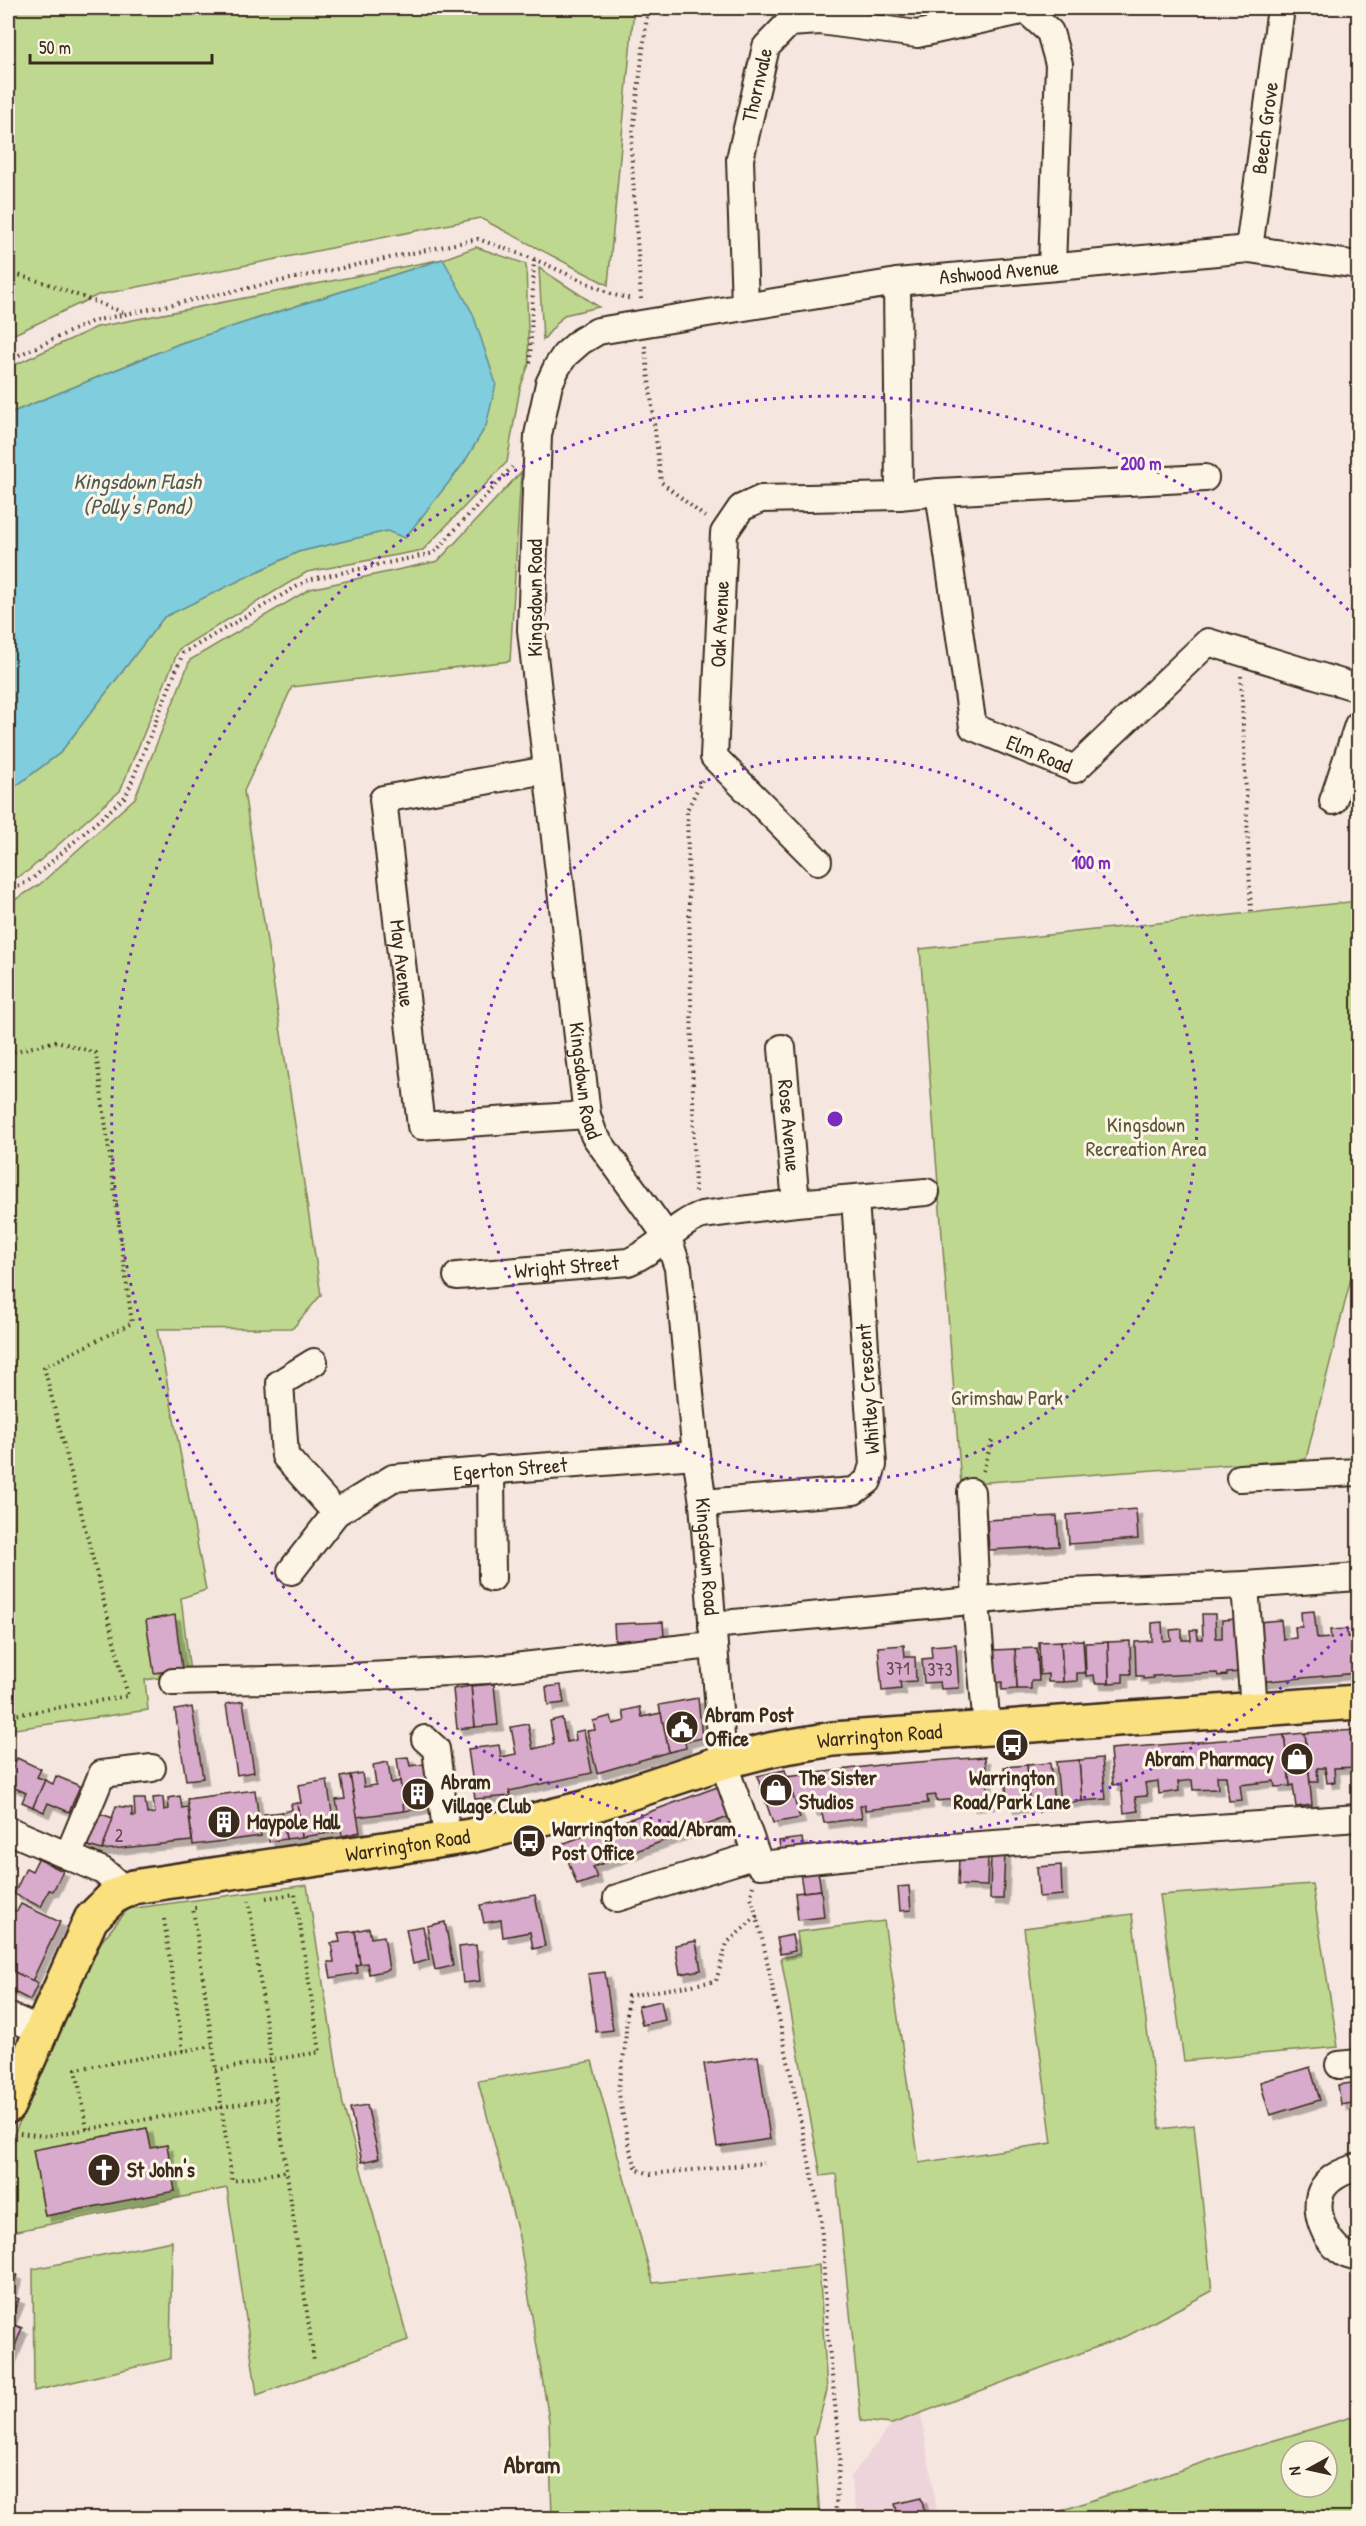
<svg xmlns="http://www.w3.org/2000/svg" width="1366" height="2526" font-family="'Patrick Hand',sans-serif">
<style>
.built{fill:#ecd4da}
.green{fill:#bfd88f;stroke:#7d8156;stroke-width:1.5;fill-rule:evenodd}
.water{fill:#7fcddd;stroke:#648c91;stroke-width:1.5}
.building{fill:#d8aacb;stroke:#3b2a1e;stroke-width:1.5;filter:url(#shadow)}
.lines{fill:none;stroke-linecap:round;stroke-linejoin:round}
.minor-casing{stroke:#3b2a1e;stroke-width:30}
.major-casing{stroke:#3b2a1e;stroke-width:38}
.path{stroke:#3b2a1e;stroke-width:4;stroke-dasharray:1.5 4.5;stroke-linecap:butt}
.minor{stroke:#fcf5e5;stroke-width:26}
.major{stroke:#fbe080;stroke-width:33}
.ring{fill:none;stroke:#7b2cbf;stroke-width:3;stroke-dasharray:3 6}
.labels{text-anchor:middle;stroke-width:6;stroke-linejoin:round;paint-order:stroke}
.number-label{font-size:18px;fill:#624a49}
.street-label{font-size:21px;fill:#3b2a1e;stroke:#fcf5e5}
.park-label{font-size:21px;fill:#5c563a;stroke:#fcf5e5}
.poi-label{font-size:21px;font-weight:bold;fill:#3b2a1e;stroke:#fcf5e5;text-anchor:start}
.water-label{font-size:22px;font-style:italic;fill:#4f5b57;stroke:#fcf5e5}
.quarter-label{font-size:24px;font-weight:bold;fill:#3b2a1e;stroke:#fcf5e5}
.centre{fill:#7b2cbf;stroke:#fcf5e5;stroke-width:3}
.ring-label{font-size:18px;text-anchor:middle;font-weight:bold;fill:#7b2cbf;stroke:#fcf5e5;stroke-width:6;stroke-linejoin:round;paint-order:stroke}
</style>
<defs>
<filter id="shadow"><feDropShadow dx="5.5" dy="5.5" stdDeviation="0" flood-color="#0004"/></filter>
</defs>
<rect width="100%" height="100%" fill="#f5e6e0"/>
<filter id="ink" filterUnits="userSpaceOnUse"><feTurbulence type="fractalNoise" baseFrequency=".0167" numOctaves="2"/><feDisplacementMap in="SourceGraphic" scale="12" xChannelSelector="R" yChannelSelector="G"/><feConvolveMatrix kernelMatrix="1 2 1 2 8 2 1 2 1" color-interpolation-filters="sRGB"/></filter>
<g filter="url(#ink)">
<polygon class="built" points="921,2414 938,2518 858,2518 850,2477 892,2424"/>
<g class="green">
<polygon points="8,8 634,8 608,285 480,218 98,295 8,337"/>
<polygon points="476,247 526,264 529,364 520,388 507,462 423,550 307,572 179,649 120,791 28,871 8,883 8,792 60,753 164,617 298,552 387,531 443,259 181,343 8,414 8,368 97,327 443,259"/>
<polygon points="539,268 599,307 564,315 543,340"/>
<polygon points="521,472 510,661 292,687 244,791 321,1295 293,1328 157,1329 206,1590 181,1598 190,1673 145,1680 148,1710 8,1730 8,904 39,885 135,798 190,660 310,589 438,561"/>
<polygon points="1358,901 1358,1250 1306,1459 961,1484 920,949"/>
<polygon points="1312,1884 1338,2047 1184,2061 1160,1895"/>
<polygon points="307,1885 343,2105 408,2340 257,2395 227,2188 17,2231 8,2226 8,2148 96,1948 128,1909"/>
<polygon points="1132,1914 1160,2129 1194,2125 1212,2291 1129,2335 892,2424 861,2421 836,2174 821,2176 781,1958 800,1954 797,1932 884,1921 919,2163 1052,2143 1024,1928"/>
<polygon points="592,2061 653,2283 819,2265 827,2391 814,2437 820,2518 552,2518 549,2420 519,2237 478,2081"/>
<polygon points="172,2241 170,2359 34,2391 33,2269"/>
<path d="M1358,2415V2518H1040L1222,2456ZM1291,2451H1327V2487H1291Z"/>
</g>
<polygon class="water" points="443,259 473,314 496,384 486,426 464,463 405,538 387,531 298,552 164,617 60,753 8,792 8,414 181,343"/>
<g class="building">
<polygon points="1136,1509 1138,1539 1069,1544 1067,1515"/>
<polygon points="1057,1516 1059,1546 989,1550 987,1520"/>
<polygon points="1314,1611 1317,1639 1331,1638 1330,1630 1347,1629 1347,1637 1358,1636 1358,1673 1258,1682 1258,1622 1281,1620 1283,1639 1296,1638 1295,1627 1302,1627 1301,1612"/>
<polygon points="1202,1614 1215,1614 1216,1638 1222,1638 1222,1620 1237,1619 1242,1672 1227,1673 1227,1675 1218,1676 1217,1673 1153,1676 1153,1678 1143,1679 1143,1676 1136,1676 1135,1642 1152,1641 1152,1623 1162,1622 1163,1641 1171,1640 1170,1630 1182,1629 1182,1640 1191,1640 1190,1630 1197,1630 1198,1639 1203,1639"/>
<polygon points="175,1615 182,1669 154,1673 146,1620"/>
<polygon points="663,1622 664,1638 615,1641 614,1624"/>
<polygon points="1083,1640 1085,1673 1077,1673 1077,1681 1063,1682 1061,1641"/>
<polygon points="1061,1641 1063,1682 1048,1682 1048,1674 1040,1675 1039,1642"/>
<polygon points="1130,1641 1131,1674 1123,1674 1123,1682 1109,1683 1108,1642"/>
<polygon points="1108,1642 1109,1683 1095,1683 1094,1675 1086,1676 1085,1643"/>
<polygon points="956,1644 959,1688 941,1689 940,1682 924,1683 922,1659 932,1658 931,1646"/>
<polygon points="904,1645 905,1657 915,1657 916,1681 900,1682 901,1689 882,1691 878,1647"/>
<polygon points="1037,1648 1039,1681 1031,1681 1031,1689 1017,1689 1015,1649"/>
<polygon points="1015,1649 1017,1689 1002,1690 1002,1682 994,1683 993,1650"/>
<polygon points="494,1684 498,1725 475,1727 471,1686"/>
<polygon points="561,1685 564,1703 548,1705 546,1687"/>
<polygon points="471,1686 475,1727 457,1729 453,1689"/>
<polygon points="698,1698 702,1738 685,1742 686,1748 669,1752 659,1705"/>
<polygon points="243,1701 254,1772 237,1775 226,1704"/>
<polygon points="192,1707 203,1778 186,1780 175,1710"/>
<polygon points="640,1707 642,1717 661,1713 669,1752 597,1773 587,1731 595,1730 593,1721 611,1716 613,1724 625,1721 623,1711"/>
<polygon points="562,1718 567,1742 576,1740 575,1732 584,1730 592,1773 509,1791 511,1796 475,1799 468,1749 499,1745 501,1757 516,1754 511,1727 528,1724 533,1749 554,1744 550,1721"/>
<polygon points="1358,1730 1358,1767 1334,1768 1335,1782 1327,1783 1325,1768 1317,1768 1318,1782 1310,1782 1305,1733"/>
<polygon points="1305,1733 1312,1805 1296,1807 1293,1785 1290,1786 1284,1735"/>
<polygon points="1284,1735 1290,1786 1275,1787 1274,1781 1240,1785 1242,1800 1229,1801 1226,1776 1217,1776 1218,1789 1193,1790 1192,1780 1178,1782 1179,1791 1159,1794 1158,1781 1145,1783 1147,1796 1135,1797 1138,1811 1124,1813 1121,1784 1113,1785 1110,1749"/>
<polygon points="408,1757 410,1766 431,1763 437,1806 404,1811 397,1758"/>
<polygon points="985,1757 989,1804 970,1806 969,1798 936,1801 936,1795 927,1796 928,1803 865,1810 865,1805 860,1806 862,1818 824,1823 821,1809 812,1811 810,1800 795,1803 787,1777 879,1765"/>
<polygon points="17,1758 41,1769 37,1777 45,1780 33,1807 22,1802 26,1793 8,1785 8,1779"/>
<polygon points="1102,1758 1106,1799 1082,1801 1079,1760"/>
<polygon points="1079,1760 1082,1801 1060,1803 1056,1762"/>
<polygon points="388,1762 391,1783 400,1781 404,1811 357,1817 350,1775 362,1773 364,1787 376,1785 373,1765"/>
<polygon points="1050,1763 1054,1804 1030,1806 1027,1765"/>
<polygon points="1027,1765 1030,1806 1008,1808 1004,1767"/>
<polygon points="785,1770 800,1818 773,1823 757,1776"/>
<polygon points="350,1775 360,1832 342,1836 336,1800 345,1799 341,1777"/>
<polygon points="56,1776 80,1786 69,1812 48,1803 44,1812 33,1807 45,1780 53,1784"/>
<polygon points="327,1780 335,1832 302,1837 297,1803 301,1803 298,1785"/>
<polygon points="720,1786 731,1816 593,1867 597,1878 577,1885 562,1844"/>
<polygon points="255,1790 261,1836 193,1845 187,1799"/>
<polygon points="180,1796 182,1808 188,1807 192,1841 102,1850 116,1806 132,1808 132,1816 135,1816 134,1799 145,1799 147,1814 155,1813 153,1798 163,1797 164,1810 169,1809 168,1798"/>
<polygon points="297,1803 302,1837 286,1839 282,1812 292,1810 291,1804"/>
<polygon points="95,1812 113,1818 102,1850 84,1845"/>
<polygon points="282,1812 286,1839 269,1842 264,1814"/>
<polygon points="802,1838 804,1851 781,1854 779,1841"/>
<polygon points="991,1852 1005,1852 1003,1899 990,1899"/>
<polygon points="959,1857 988,1858 987,1886 958,1885"/>
<polygon points="38,1859 63,1871 53,1891 49,1890 41,1907 14,1894 26,1868 32,1871"/>
<polygon points="1061,1865 1062,1895 1039,1897 1037,1867"/>
<polygon points="818,1871 821,1890 803,1892 800,1873"/>
<polygon points="909,1886 911,1910 900,1911 898,1887"/>
<polygon points="821,1890 824,1917 798,1920 795,1893"/>
<polygon points="535,1895 545,1946 533,1949 530,1932 503,1937 501,1920 484,1923 480,1905"/>
<polygon points="21,1904 60,1922 32,1981 8,1969 8,1937 11,1929 8,1928 8,1908 17,1911"/>
<polygon points="445,1922 453,1966 435,1970 427,1926"/>
<polygon points="423,1926 429,1960 413,1964 406,1929"/>
<polygon points="369,1928 371,1938 384,1936 389,1970 369,1974 367,1963 360,1964 355,1931"/>
<polygon points="355,1931 360,1964 356,1965 358,1973 331,1978 328,1962 334,1962 331,1943 340,1942 338,1933"/>
<polygon points="792,1935 795,1951 780,1954 777,1938"/>
<polygon points="696,1941 701,1970 680,1974 675,1945"/>
<polygon points="476,1945 480,1981 463,1983 459,1947"/>
<polygon points="8,1969 38,1983 30,2000 8,1989"/>
<polygon points="605,1972 613,2030 596,2032 588,1974"/>
<polygon points="661,2001 665,2020 642,2025 638,2006"/>
<polygon points="758,2056 770,2139 717,2147 704,2064"/>
<polygon points="1310,2067 1320,2100 1270,2115 1260,2082"/>
<polygon points="1358,2082 1358,2102 1341,2105 1338,2085"/>
<polygon points="367,2105 379,2158 362,2162 350,2108"/>
<polygon points="147,2128 151,2148 167,2145 175,2191 45,2216 33,2150"/>
<polygon points="8,2272 17,2275 9,2295 19,2299 9,2323 22,2328 8,2364"/>
<polygon points="921,2498 926,2518 899,2518 895,2504"/>
</g>
<g class="lines">
<g class="minor-casing">
<g id="minor">
<path id="s1" d="M1249,249L1281,8"/>
<path id="s2" d="M1358,265L1249,249L897,282L598,331L581,341L565,355L557,367L549,384L538,435L531,630L587,1115L594,1135L668,1238L678,1268L696,1455L703,1503L723,1762L760,1865L909,1850L1358,1818"/>
<polyline points="897,282 899,496"/>
<path id="s3" d="M745,305L740,159L766,47L789,23L820,21L917,34L1026,10L1050,32L1059,64L1052,267"/>
<path id="s4" d="M939,492L973,727L1075,769L1208,642L1358,688"/>
<path id="s5" d="M547,770L383,799L421,1126L587,1115"/>
<polyline points="1333,801 1358,725"/>
<path id="s6" d="M818,861L714,757L724,533L741,508L761,499L899,496L939,492L1205,478"/>
<path id="s7" d="M782,1048L796,1203"/>
<path id="s8" d="M457,1276L628,1262C656,1251 677,1223 702,1215L796,1203L926,1192"/>
<polyline points="314,1362 280,1383 285,1456 336,1513"/>
<polyline points="491,1469 492,1578"/>
<polyline points="1240,1478 1358,1472"/>
<polyline points="971,1492 976,1602 987,1729"/>
<polyline points="703,1503 854,1491 868,1481 873,1465 855,1199"/>
<path id="s9" d="M291,1571L336,1513L393,1478L696,1455"/>
<polyline points="1245,1585 1254,1710"/>
<polyline points="712,1625 1069,1592 1245,1585 1358,1577"/>
<polyline points="173,1682 310,1679 487,1670 712,1645"/>
<polyline points="425,1739 436,1749 447,1839"/>
<polyline points="8,1830 103,1871 117,1883 123,1891"/>
<polyline points="68,1856 102,1774 152,1768"/>
<polyline points="617,1898 756,1855"/>
<polyline points="8,2016 40,2030"/>
<polyline points="1339,2065 1358,2063"/>
<path d="M1358,2167C1345,2171 1332,2175 1323,2188C1309,2210 1330,2258 1358,2257"/>
</g>
</g>
<g class="major-casing">
<g id="major">
<path id="s10" d="M8,2106L91,1919L113,1897L133,1887L470,1836L584,1808L723,1762L774,1749L833,1739L1358,1702"/>
</g>
</g>
<g class="path">
<polyline points="8,272 45,283 125,313"/>
<polyline points="641,299 631,149 648,8"/>
<polyline points="645,346 661,482 705,517"/>
<polyline points="8,360 93,321 478,239 534,259 614,295 632,299"/>
<polyline points="530,363 534,259"/>
<polyline points="1241,676 1251,913"/>
<polyline points="8,893 33,878 126,796 183,653 308,580 434,553 512,467"/>
<polyline points="8,1053 57,1041 96,1053 132,1323 44,1367 128,1696 8,1716"/>
<polyline points="695,1192 687,810 702,780"/>
<polyline points="983,1471 993,1437"/>
<polyline points="753,1886 751,1896 764,1946 821,2219 827,2328 840,2452 835,2518"/>
<polyline points="266,1898 295,1894 320,2052 271,2060 276,2098"/>
<polyline points="196,1908 193,1908 232,2181 287,2171"/>
<polyline points="757,1916 727,1943 716,1981 628,1996 625,2047 618,2089 628,2143 637,2170 651,2174 764,2163"/>
<polyline points="164,1919 183,2051"/>
<polyline points="216,2070 271,2060 249,1901"/>
<polyline points="87,2129 76,2069 212,2046"/>
<polyline points="20,2133 45,2136 276,2098 314,2361"/>
</g>
<use href="#minor" class="minor"/>
<use href="#major" class="major"/>
</g>
</g>
<g class="ring">
<circle cx="835" cy="1119" r="362"/>
<path d="M1355 1621A723 723 0 1 1 1355 617"/>
</g>
<defs>
<g id="civic-disc" transform="scale(1.725)"><circle r="9.5" fill="#3b2a1e" stroke="#fcf5e5"/><path d="M-.6-6.5H3V-4.5H.6V-3L4-1V1h2V6H-6V1h2V-1L-.6-3ZM-1.2 2.5V6h2.4V2.5Z" fill="#fff"/></g>
<g id="bus-disc" transform="scale(1.725)"><circle r="9.5" fill="#3b2a1e" stroke="#fcf5e5"/><path d="M-5-6H5V4H4V6H2V4H-2V6H-4V4H-5ZM-3.5-4V0h7V-4ZM-3.5 1.2v1.5H-2V1.2ZM2 1.2v1.5H3.5V1.2Z" fill="#fff"/></g>
<g id="shop-disc" transform="scale(1.725)"><circle r="9.5" fill="#3b2a1e" stroke="#fcf5e5"/><path d="M-5-2.5h2.3a2.7 3.5 0 0 1 5.4 0H5L5.5 6h-11ZM-1.5-2.5h3a1.5 2.3 0 0 0-3 0Z" fill="#fff"/></g>
<g id="building-disc" transform="scale(1.725)"><circle r="9.5" fill="#3b2a1e" stroke="#fcf5e5"/><path d="M-4-6H4V6H1V3H-1V6H-4ZM-2.5-4.3h1.7v1.8h-1.7ZM.8-4.3h1.7v1.8H.8ZM-2.5-1h1.7V.8h-1.7ZM.8-1h1.7V.8H.8Z" fill="#fff"/></g>
<g id="church-disc" transform="scale(1.725)"><circle r="9.5" fill="#3b2a1e" stroke="#fcf5e5"/><path d="M-1.2-6h2.4v3.5h3.3v2.4h-3.3V6h-2.4V-.1h-3.3v-2.4h3.3Z" fill="#fff"/></g>
</defs>
<g fill-rule="evenodd">
<use href="#civic-disc" x="682" y="1727"/>
<use href="#bus-disc" x="1012" y="1745"/>
<use href="#shop-disc" x="1297" y="1759"/>
<use href="#shop-disc" x="776" y="1790"/>
<use href="#building-disc" x="418" y="1794"/>
<use href="#building-disc" x="224" y="1822"/>
<use href="#bus-disc" x="529" y="1841"/>
<use href="#church-disc" x="104" y="2170"/>
</g>
<g class="labels">
<g class="number-label">
<text x="898" y="1675">371</text>
<text x="940" y="1676">373</text>
<text x="119" y="1842">2</text>
</g>
<g class="street-label">
<text dy="7" stroke="none"><textPath href="#s3" startOffset="222">Thornvale</textPath></text>
<text dy="7" stroke="none"><textPath href="#s1" startOffset="122">Beech Grove</textPath></text>
<text transform="translate(999 272) rotate(-5)" y="7">Ashwood Avenue</text>
<text transform="translate(535 598) rotate(-90)" y="7">Kingsdown Road</text>
<text dy="7" stroke="none"><textPath href="#s6" startOffset="280">Oak Avenue</textPath></text>
<text dy="7" stroke="none"><textPath href="#s4" startOffset="309">Elm Road</textPath></text>
<text dy="7" stroke="none"><textPath href="#s5" startOffset="332">May Avenue</textPath></text>
<text dy="7" stroke="none"><textPath href="#s2" startOffset="1542">Kingsdown Road</textPath></text>
<text dy="7" stroke="none"><textPath href="#s7" startOffset="78">Rose Avenue</textPath></text>
<text dy="7" stroke="none"><textPath href="#s8" startOffset="110">Wright Street</textPath></text>
<text transform="translate(868 1389) rotate(-94)" y="7">Whitley Crescent</text>
<text dy="7" stroke="none"><textPath href="#s9" startOffset="258">Egerton Street</textPath></text>
<text dy="7" stroke="none"><textPath href="#s2" startOffset="2046">Kingsdown Road</textPath></text>
<text dy="7" stroke="none"><textPath href="#s10" startOffset="1022">Warrington Road</textPath></text>
<text dy="7" stroke="none"><textPath href="#s10" startOffset="536">Warrington Road</textPath></text>
</g>
<g class="park-label">
<text x="1146" y="1132">Kingsdown<tspan x="1146" dy="24">Recreation Area</tspan></text>
<text x="1007" y="1405">Grimshaw Park</text>
</g>
<g class="poi-label">
<text x="705" y="1722">Abram Post<tspan x="705" dy="24">Office</tspan></text>
<text x="1274" y="1766" text-anchor="end">Abram Pharmacy</text>
<text x="799" y="1785">The Sister<tspan x="799" dy="24">Studios</tspan></text>
<text x="1012" y="1785" text-anchor="middle">Warrington<tspan x="1012" dy="24">Road/Park Lane</tspan></text>
<text x="441" y="1789">Abram<tspan x="441" dy="24">Village Club</tspan></text>
<text x="247" y="1829">Maypole Hall</text>
<text x="552" y="1836">Warrington Road/Abram<tspan x="552" dy="24">Post Office</tspan></text>
<text x="127" y="2177">St John's</text>
</g>
<g class="water-label">
<text x="137" y="489">Kingsdown Flash<tspan x="137" dy="25">(Polly's Pond)</tspan></text>
</g>
<g class="quarter-label">
<text x="532" y="2473">Abram</text>
</g>
</g>
<circle cx="835" cy="1119" r="9" class="centre"/>
<g class="ring-label">
<text x="1141" y="470">200 m</text>
<text x="1091" y="869">100 m</text>
</g>
<rect width="1366" height="2526" fill="none" stroke="#fcf5e5" stroke-width="30"/>
<rect x="15" y="15" width="1336" height="2496" fill="none" stroke="#3b2a1e" stroke-width="2" filter="url(#ink)"/>
<g transform="translate(1309 2469) rotate(262)"><circle r="28" fill="#fcf5e5" stroke="#afa495" stroke-width="1.5"/>
<path d="M0-4.5L10 22L0 15L-10 22Z" fill="#3b2a1e"/>
<text y="-9" font-size="16" font-weight="bold" text-anchor="middle" fill="#3b2a1e">N</text>
</g>
<path d="M30 54v9h182v-9" fill="none" stroke="#3b2a1e" stroke-width="3"/>
<text x="39" y="54" font-size="18" fill="#3b2a1e" stroke="#fcf5e5" stroke-width="4.5" paint-order="stroke">50 m</text>
</svg>
